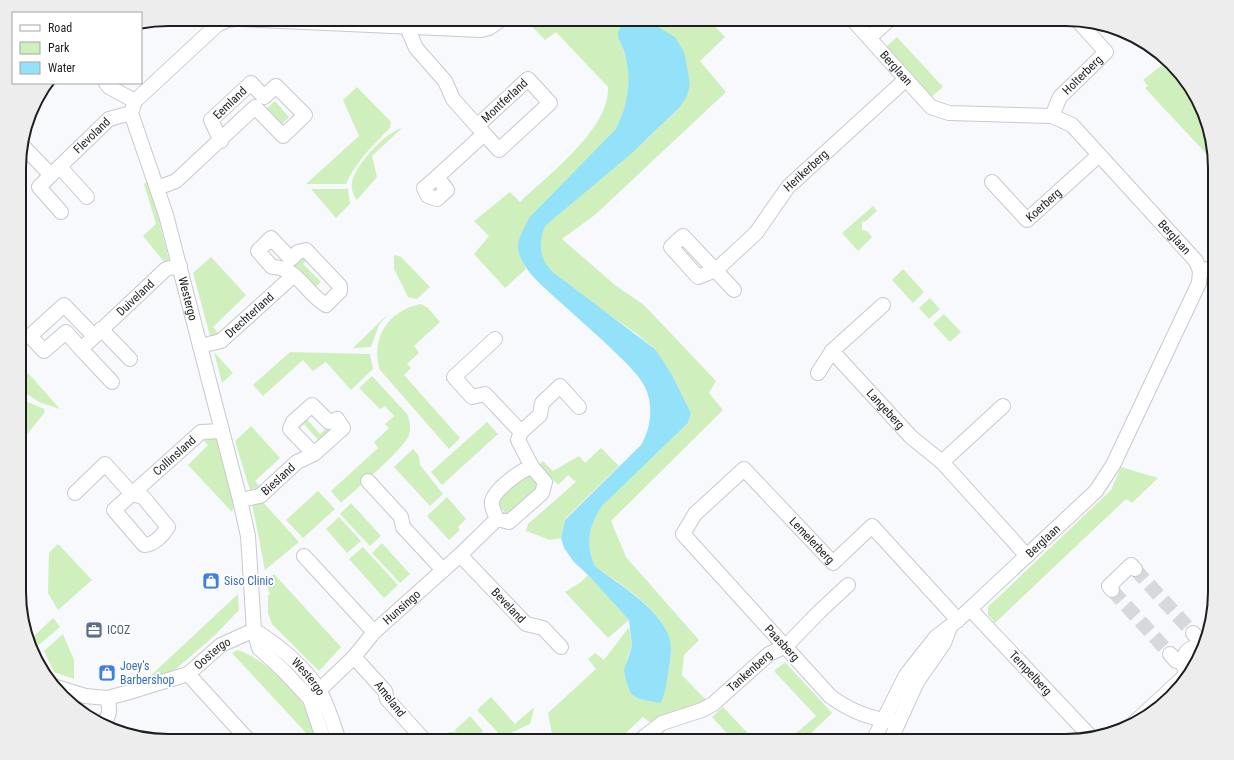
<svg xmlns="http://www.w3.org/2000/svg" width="1234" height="760" font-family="'Roboto Condensed',sans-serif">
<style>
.green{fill:#cff0bd}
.water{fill:#94e1fa}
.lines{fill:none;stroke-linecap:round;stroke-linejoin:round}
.minor-tunnel{stroke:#d6d8dc;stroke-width:14;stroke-dasharray:14 7;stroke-linecap:butt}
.minor-casing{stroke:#c7c9cd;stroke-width:16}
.minor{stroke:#fff;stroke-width:14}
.labels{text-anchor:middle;stroke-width:3.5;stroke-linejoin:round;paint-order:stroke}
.street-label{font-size:12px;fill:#1d1e1f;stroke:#fff}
.shop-label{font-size:12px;fill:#366cbe;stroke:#fff;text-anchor:start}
.service-label{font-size:12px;fill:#4e5e75;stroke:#fff;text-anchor:start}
.rim{fill:none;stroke:#1d1e1f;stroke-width:2}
</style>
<rect width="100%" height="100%" fill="#f7f9fd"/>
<g class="green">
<path d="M525,19H708L725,37L700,61L726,92L596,214L562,239L615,285L644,305L716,381L709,393L723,410L611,521L626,557L699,640L684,655L682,675L708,702L652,724L643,717L617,741H559L552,734L548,713L596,669L588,659L595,653L604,660L629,627L632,646L627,658L631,694L639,699L659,702C664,686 671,669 671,651C670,612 623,587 595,566C585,545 589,525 602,506L688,423L691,413L671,373L656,350L637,334L578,293L546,266L541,256L540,247L541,236L545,226L647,139L679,108L690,86L658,27L636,20L619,41C635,70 630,102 615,130L522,259L526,269L505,288L474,254L489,236L474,221L510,192L520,202C548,175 610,129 608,87L556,32L545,40Z"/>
<polygon points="897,37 943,87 931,97 886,47"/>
<polygon points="1166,62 1195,94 1215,163 1145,88 1148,86 1143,80"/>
<path d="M357,87L391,122L390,128C373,145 356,161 346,184H306L359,136L343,100Z"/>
<polygon points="275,101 289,117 280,126 265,110"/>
<path d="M402,128L372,156L377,177L357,200C353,195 351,189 352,182C355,165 386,132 402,128Z"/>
<polygon points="149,181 169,260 166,264 143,236 156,224 144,184"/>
<polygon points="311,189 348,189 350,204 336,218"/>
<polygon points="873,206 877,211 866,221 862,222 862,230 867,231 872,237 858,251 842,233"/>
<polygon points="394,255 401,257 430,287 417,299 408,297 394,269"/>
<polygon points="211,257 246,295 213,327 219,334 217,336 210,336 193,273"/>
<polygon points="301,257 309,258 303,264 321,282 314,288 295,270 293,265"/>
<polygon points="903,269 924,292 913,303 892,280"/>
<polygon points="930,298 940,309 929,319 919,308"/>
<path d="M421,304L428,308L440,322L414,346L419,353L407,364L411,368L404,375L460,438L449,449L380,370C370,339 388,310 421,304Z"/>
<polygon points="388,314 379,325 371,347 353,348"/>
<polygon points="944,314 961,332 950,342 933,324"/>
<polygon points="214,352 233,373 222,383"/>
<polygon points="290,352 370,354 373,369 351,390 326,362 313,371 303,360 263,396 253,385"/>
<polygon points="28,373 60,409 39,402 20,389 20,379"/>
<path d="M372,376L407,414C410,420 411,428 409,435C403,450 355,490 341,503L331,491L378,448L374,442L389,428L385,424L394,416L385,406L380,409L359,388Z"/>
<polygon points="20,396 28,402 44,409 45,412 20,443"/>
<polygon points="305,417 320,434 330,425 334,427 320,442 304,424 298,429 297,424"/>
<polygon points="487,422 498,434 442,485 431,472"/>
<polygon points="251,426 280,458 255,481 261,488 250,490 235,441"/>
<polygon points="216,437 235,504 232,512 188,465 208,445 203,440"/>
<polygon points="601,448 619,466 565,519 561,538 550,540 526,531 528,524 576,482 568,475 558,485 539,465 543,461 553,471 579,456 585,463"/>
<polygon points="413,449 419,456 420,465 443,494 430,506 394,467"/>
<polygon points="1121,467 1158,478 1132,503 1126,499 995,623 988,615 988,607 1111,490"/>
<polygon points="525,475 531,475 537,480 539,487 509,514 505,513 498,505 500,498"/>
<polygon points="318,491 335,509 303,538 286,520"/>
<polygon points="447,497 466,519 458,527 460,530 449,540 427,516"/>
<polygon points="261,500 299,542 265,570 252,503"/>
<polygon points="351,503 381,536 370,546 340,514"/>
<polygon points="339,517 361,541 347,553 326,529"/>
<polygon points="382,543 410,574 400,583 372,553"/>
<polygon points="58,544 92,580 58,610 48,593 49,553"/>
<polygon points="363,547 398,585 384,598 349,559"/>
<polygon points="274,574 341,647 319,671 272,624 268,613 268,595 270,595 266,581"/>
<polygon points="588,575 629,620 608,638 565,592 581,582"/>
<polygon points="238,594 239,610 215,635 176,669 161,676 147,679"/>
<polygon points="53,618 60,627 34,649 31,639"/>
<polygon points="63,634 74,660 74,679 54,672 44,651"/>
<path d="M238,650C260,657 289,684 302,703C309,712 312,730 315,741H300L307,734L232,653Z"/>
<polygon points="785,662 832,713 803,741 787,741 816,716 774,671"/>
<polygon points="491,697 515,724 533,708 534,709 530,724 502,737 477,710"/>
<polygon points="723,707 755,741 734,741 712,717"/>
<polygon points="470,716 483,731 478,736 483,741 446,741 443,737 449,732 456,732 455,730"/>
</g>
<path class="water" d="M636,20L658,27L675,37L684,52L688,72L690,86L686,98L679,108L632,153L545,226C538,244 539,260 554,273L656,350L671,373L691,413L688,423L602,506C589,525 585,545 595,566C620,586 658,606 669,637C673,649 670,662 668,674C666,684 666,694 660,703L639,699L631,694L626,681L624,670L632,646L629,620L588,575L574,562L564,548L561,538L565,520L641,445C651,428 654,406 645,387C640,377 630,367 622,359C599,336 574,315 550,293C538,282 521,267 518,249C517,239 525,227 529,218L615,130C628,106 632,81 625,54C623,47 618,41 618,33C620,24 628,21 636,20Z"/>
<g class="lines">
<g class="minor-tunnel">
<polyline points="1135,569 1193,633"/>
<polyline points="1112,590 1170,654"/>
</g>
<g class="minor-casing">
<g id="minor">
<path id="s1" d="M236,19L227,20L217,25L135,101L131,113L166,215L240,500L248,536L254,630L259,648L283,670L310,699L324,741"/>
<polyline points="240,19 481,30 489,28 502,19"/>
<path id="s2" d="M852,19L931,107L949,113L1052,116L1072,125L1196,261L1200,271L1199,283L1113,465L1096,491L958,620L936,637L906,675L873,741"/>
<path id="s3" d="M407,27L416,48L445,81L453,99L477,126L528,79L550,103L499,150L477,126"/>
<polyline points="870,37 890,19"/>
<polyline points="106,83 109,87 135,101"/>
<path id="s4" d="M1052,116L1060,97L1106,52L1078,21"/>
<path id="s5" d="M21,144L51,175L109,119L131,113"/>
<polyline points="60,167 87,197"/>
<polyline points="51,175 39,187 61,212"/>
<polygon points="437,177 447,190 437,199 428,196 424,188"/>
<polyline points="437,177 484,134"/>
<path id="s6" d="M992,182L1027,220L1099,155"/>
<polyline points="157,188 176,181 255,107 283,136 305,115 276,86 264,97 251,83 211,120 221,141"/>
<path d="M271,238L291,259L298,252L306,250L340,286V291L326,305C305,293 298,267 272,267L258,251Z"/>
<polyline points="1200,271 1215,267"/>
<path id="s7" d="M734,290L683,236L671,247L698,277L716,270L756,233L788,187L905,80"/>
<polyline points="101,329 130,359"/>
<polyline points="495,339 454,377 472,397 485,394 521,432"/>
<path id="s8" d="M200,346L221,341L294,275"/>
<polyline points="81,349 66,332 44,351 30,336 64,305 94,336"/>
<path id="s9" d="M832,351L911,437L942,462L1027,556"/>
<polyline points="818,373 832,351 883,305"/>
<path id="s10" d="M112,382L81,349L166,269L180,266"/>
<polyline points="942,462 1003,406"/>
<path d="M532,467L545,482L542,493L509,522L497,519C495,514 491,508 492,501C495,489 521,470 532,467Z"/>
<polyline points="532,467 518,440 521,432 540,415 542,403 560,386 579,407"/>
<polyline points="368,481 401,517 403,527 443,570"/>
<path id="s11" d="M75,493L105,464L132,494L143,497L168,527C163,535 154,545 144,545L114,510L201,432L222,431"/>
<path id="s12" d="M240,500L260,496L297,462L314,454L343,428L337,419L329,422L312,405L293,422L290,429L314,454"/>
<path id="s13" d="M460,555L526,624L543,628L561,647"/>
<polyline points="304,556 374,632"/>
<polyline points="1112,590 1109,586 1131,565 1135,569"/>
<path id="s14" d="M970,609L1090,736"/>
<path id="s15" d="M254,630C278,645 303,665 319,690C328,705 333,724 339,741"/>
<polyline points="1193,633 1199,640 1199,646"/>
<polyline points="1170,654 1176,661 1183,661"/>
<polyline points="354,657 385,691 387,699 425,741"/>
<polyline points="188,674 249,741"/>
<path d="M1190,675C1175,663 1186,643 1204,647"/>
<path id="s16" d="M56,687L85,696L107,698L126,693L188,674L221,645L254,630"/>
<path id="s17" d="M310,699L354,657L374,632L460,555L497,519"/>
<path id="s18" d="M899,722C873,720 851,712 830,696L683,534L695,514L744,469L833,563L872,526L958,620"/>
<polyline points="1134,723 1188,673"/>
<path d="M102,724C111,716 110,708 107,698"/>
<path id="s19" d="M639,741L662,723L702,710L713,704L769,654L786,646L819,612L848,585"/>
<polyline points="890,741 917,682 944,643 950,627"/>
</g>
</g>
<use href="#minor" class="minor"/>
</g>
<defs>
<g id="shop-square" transform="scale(0.9)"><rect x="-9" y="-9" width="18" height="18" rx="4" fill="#3f7fe0" stroke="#fff"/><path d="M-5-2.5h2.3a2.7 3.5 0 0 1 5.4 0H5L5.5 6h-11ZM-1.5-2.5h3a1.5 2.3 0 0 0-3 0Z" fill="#fff"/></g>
<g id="office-square" transform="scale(0.9)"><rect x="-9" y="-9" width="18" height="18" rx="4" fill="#5c6f8a" stroke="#fff"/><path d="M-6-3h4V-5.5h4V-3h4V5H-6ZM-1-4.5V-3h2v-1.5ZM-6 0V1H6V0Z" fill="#fff"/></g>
</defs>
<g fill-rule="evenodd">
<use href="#shop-square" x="211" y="581"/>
<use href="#office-square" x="94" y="630"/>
<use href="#shop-square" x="107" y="673"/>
</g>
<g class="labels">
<g class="street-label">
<text dy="4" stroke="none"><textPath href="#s2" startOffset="66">Berglaan</textPath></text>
<text dy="4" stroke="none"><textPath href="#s4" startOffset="52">Holterberg</textPath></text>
<text dy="4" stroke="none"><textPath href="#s3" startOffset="160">Montferland</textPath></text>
<text transform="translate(230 103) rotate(-44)" y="4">Eemland</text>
<text dy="4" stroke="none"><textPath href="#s5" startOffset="100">Flevoland</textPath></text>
<text dy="4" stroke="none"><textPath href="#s7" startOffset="285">Herikerberg</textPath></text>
<text dy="4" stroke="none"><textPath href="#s6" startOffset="74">Koerberg</textPath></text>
<text dy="4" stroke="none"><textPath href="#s2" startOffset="414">Berglaan</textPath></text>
<text dy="4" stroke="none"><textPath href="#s10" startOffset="120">Duiveland</textPath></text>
<text dy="4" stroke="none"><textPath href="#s1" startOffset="339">Westergo</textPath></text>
<text dy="4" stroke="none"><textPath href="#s8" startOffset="60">Drechterland</textPath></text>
<text dy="4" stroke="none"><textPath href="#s9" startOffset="79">Langeberg</textPath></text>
<text dy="4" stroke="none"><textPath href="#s11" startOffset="291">Collinsland</textPath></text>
<text dy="4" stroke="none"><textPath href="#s12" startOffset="45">Biesland</textPath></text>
<text dy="4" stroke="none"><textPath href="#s18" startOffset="482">Lemelerberg</textPath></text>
<text transform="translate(1043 541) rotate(-43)" y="4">Berglaan</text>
<text dy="4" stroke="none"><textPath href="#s13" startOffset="70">Beveland</textPath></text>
<text dy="4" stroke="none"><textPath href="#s17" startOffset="130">Hunsingo</textPath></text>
<text transform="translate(782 643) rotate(47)" y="4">Paasberg</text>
<text dy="4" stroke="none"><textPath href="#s16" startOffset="169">Oostergo</textPath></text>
<text dy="4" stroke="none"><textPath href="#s14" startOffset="88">Tempelberg</textPath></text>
<text dy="4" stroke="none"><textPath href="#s19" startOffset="133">Tankenberg</textPath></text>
<text dy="4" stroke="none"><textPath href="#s15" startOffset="72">Westergo</textPath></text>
<text transform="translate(390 699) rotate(52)" y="4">Ameland</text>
</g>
<g class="shop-label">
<text x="224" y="585">Siso Clinic</text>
<text x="120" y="670">Joey's<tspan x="120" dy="14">Barbershop</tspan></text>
</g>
<g class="service-label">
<text x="107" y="634">ICOZ</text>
</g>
</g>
<path d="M0 0H1234V760H0ZM168 26H1066A142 142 0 0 1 1208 168V592A142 142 0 0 1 1066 734H168A142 142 0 0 1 26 592V168A142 142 0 0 1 168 26Z" fill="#ededed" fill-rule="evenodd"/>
<path class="rim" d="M168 26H1066A142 142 0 0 1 1208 168V592A142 142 0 0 1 1066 734H168A142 142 0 0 1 26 592V168A142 142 0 0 1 168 26Z"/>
<rect x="12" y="12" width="130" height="72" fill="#ffffff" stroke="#a5a5a5"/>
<rect x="20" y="25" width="20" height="6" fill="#ffffff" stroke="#a5a5a5"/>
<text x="48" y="32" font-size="12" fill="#1d1e1f">Road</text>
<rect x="20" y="42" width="20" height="12" fill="#cff0bd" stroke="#a5a5a5"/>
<text x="48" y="52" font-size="12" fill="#1d1e1f">Park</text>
<rect x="20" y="62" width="20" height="12" fill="#94e1fa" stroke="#a5a5a5"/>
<text x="48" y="72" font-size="12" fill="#1d1e1f">Water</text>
</svg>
